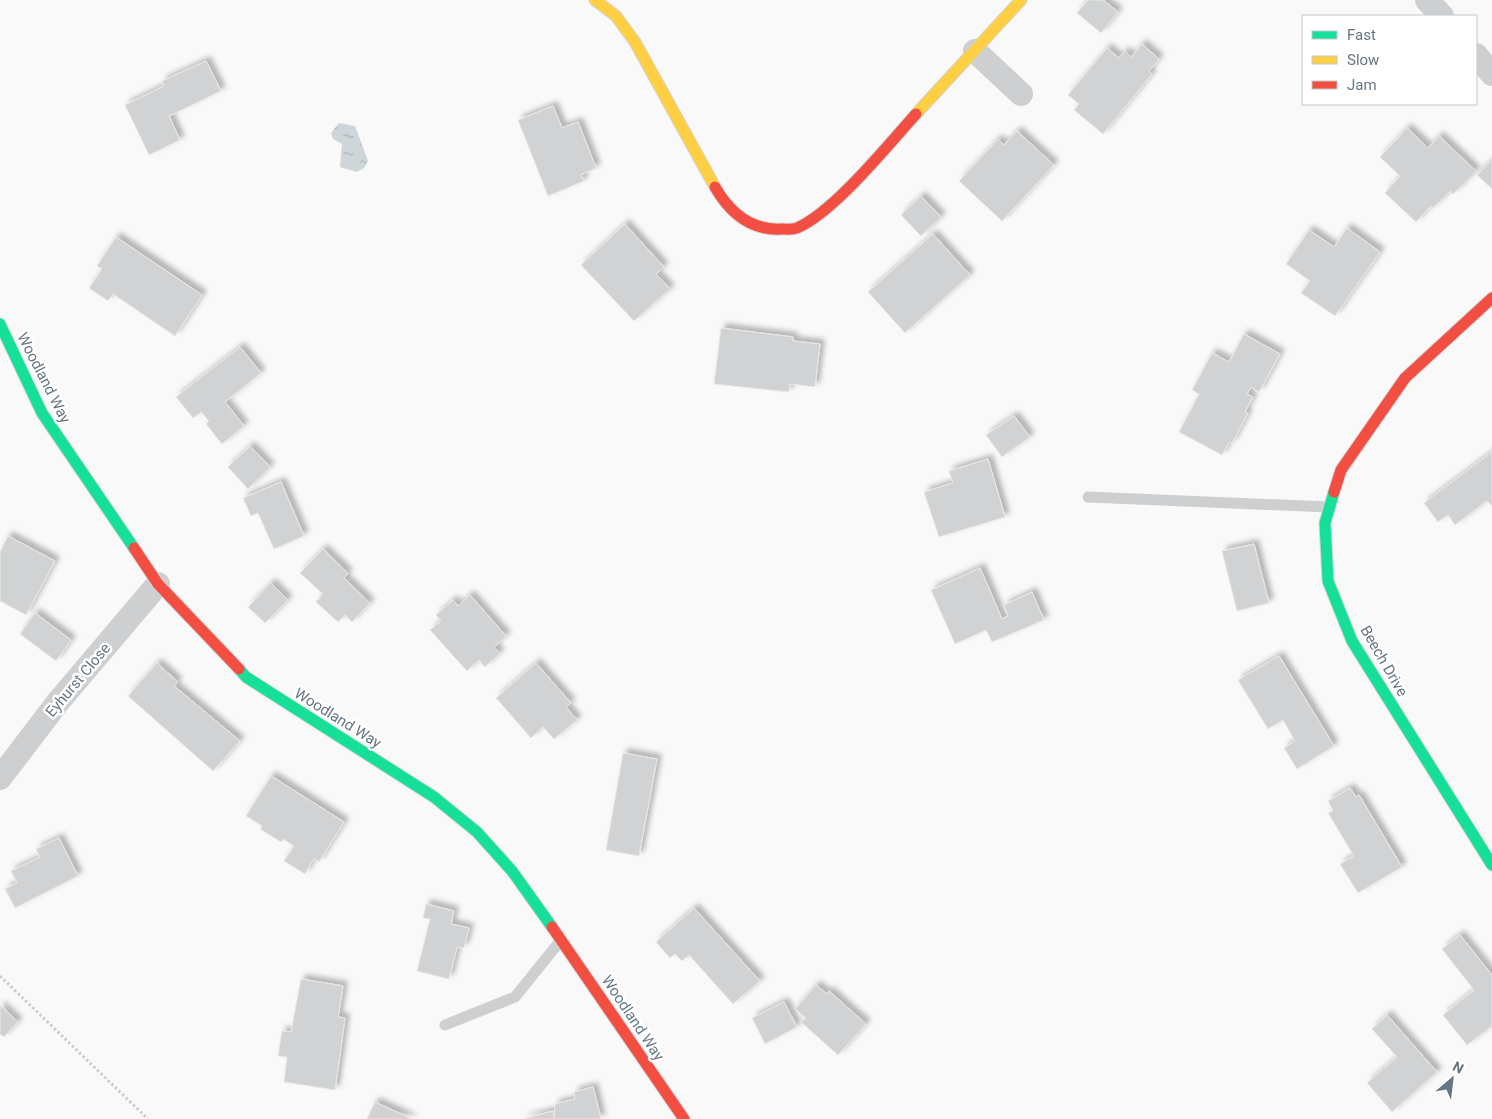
<svg xmlns="http://www.w3.org/2000/svg" width="1492" height="1119" font-family="Roboto,sans-serif">
<style>
.water{fill:url(#water-ripples)}
.building{fill:#d0d2d3;stroke:#e8e8e8;filter:url(#shadow)}
.lines{fill:none;stroke-linecap:round;stroke-linejoin:round}
.fast-casing{stroke:#d5d6d7;stroke-width:13}
.slow-casing{stroke:#d5d6d7;stroke-width:13}
.jam-casing{stroke:#d5d6d7;stroke-width:13}
.path{stroke:#cbcccd;stroke-width:3;stroke-dasharray:2.5 2.5;stroke-linecap:butt}
.lane{stroke:#cecfd0;stroke-width:11}
.street{stroke:#cecfd0;stroke-width:24}
.fast{stroke:#16e098;stroke-width:11}
.slow{stroke:#ffcf43;stroke-width:11}
.jam{stroke:#f24e42;stroke-width:11}
.labels{text-anchor:middle;stroke-width:5;stroke-linejoin:round;paint-order:stroke}
.street-label{font-size:15px;fill:#657683;stroke:#fff}
</style>
<defs>
<pattern id="water-ripples" width="26" height="14" patternUnits="userSpaceOnUse" patternTransform="scale(1.25)"><rect width="26" height="14" fill="#ced6d9"/><path d="M2 4q2-2 4 0t4 0M15 11q2-2 4 0t4 0" fill="none" stroke="#abb2b5"/></pattern>
<filter id="shadow"><feDropShadow dx="4.5" dy="-4.5" stdDeviation="2.5" flood-color="#0004"/></filter>
</defs>
<rect width="100%" height="100%" fill="#f9f9f9"/>
<polygon class="water" points="339,123 355,126 368,161 364,168 357,172 340,167 342,144 333,139 331,133"/>
<g class="building">
<polygon points="1088,0 1103,0 1118,12 1101,33 1077,13"/>
<polygon points="1142,44 1159,59 1149,71 1152,74 1103,134 1074,110 1079,104 1068,95 1107,48 1119,58 1125,51 1131,57"/>
<polygon points="206,61 221,91 169,116 180,140 149,155 125,105 164,86 162,81"/>
<polygon points="553,106 562,128 578,122 596,168 581,175 584,181 548,196 518,120"/>
<polygon points="1407,128 1428,148 1439,136 1476,171 1453,194 1450,191 1433,208 1431,206 1416,222 1385,193 1400,176 1380,157"/>
<polygon points="1017,131 1054,165 1002,221 959,181 998,139 1004,145"/>
<polygon points="1492,160 1492,189 1477,175"/>
<polygon points="921,196 941,217 921,236 901,215"/>
<polygon points="625,224 664,267 656,274 670,289 634,321 581,265"/>
<polygon points="1347,228 1380,252 1335,316 1301,293 1310,281 1286,264 1309,230 1334,247"/>
<polygon points="933,234 970,275 905,333 868,292"/>
<polygon points="116,237 202,295 175,336 113,294 108,301 89,288 102,269 97,266"/>
<polygon points="721,328 793,337 793,341 820,344 815,387 790,384 789,392 714,384"/>
<polygon points="1244,334 1280,354 1259,392 1251,387 1247,394 1253,397 1245,412 1248,413 1232,443 1229,442 1222,455 1179,432 1199,394 1192,390 1212,353 1229,362"/>
<polygon points="240,347 261,373 225,402 244,426 222,444 206,424 209,421 201,412 193,418 176,397"/>
<polygon points="1014,416 1030,437 1002,457 986,435"/>
<polygon points="250,446 270,467 248,489 228,467"/>
<polygon points="1492,452 1492,506 1487,501 1455,525 1448,515 1438,522 1424,503"/>
<polygon points="988,459 1005,517 939,537 924,492 953,483 949,471"/>
<polygon points="281,482 304,536 274,549 258,513 251,516 243,498"/>
<polygon points="8,536 55,561 26,615 0,601 0,552"/>
<polygon points="1254,544 1269,603 1237,611 1222,551"/>
<polygon points="323,549 348,573 344,578 370,603 352,622 345,615 338,622 316,602 323,594 300,573"/>
<polygon points="980,568 1002,619 1008,616 1004,605 1032,592 1044,620 992,642 986,630 955,644 931,590"/>
<polygon points="271,583 288,600 265,623 248,607"/>
<polygon points="470,595 506,636 494,647 500,653 485,667 479,660 467,671 430,630 441,621 436,615 453,600 458,606"/>
<polygon points="35,613 71,640 56,661 20,634"/>
<polygon points="1279,656 1334,746 1297,769 1284,748 1295,741 1283,720 1268,729 1238,680"/>
<polygon points="157,663 178,682 174,686 240,741 213,771 128,696"/>
<polygon points="536,663 571,703 566,707 577,720 554,739 543,727 531,738 496,698"/>
<polygon points="623,753 657,759 639,856 606,850"/>
<polygon points="271,776 344,822 319,862 314,858 305,874 284,861 294,846 283,839 281,842 260,829 262,826 246,816"/>
<polygon points="1350,788 1356,797 1359,795 1402,867 1358,893 1340,864 1354,856 1328,813 1333,811 1328,801"/>
<polygon points="59,838 78,876 15,908 5,889 17,883 11,871 40,857 36,849"/>
<polygon points="426,904 454,911 451,924 469,928 464,948 457,947 449,979 417,971 430,919 423,918"/>
<polygon points="694,908 760,981 733,1004 689,955 682,961 675,954 670,958 656,942"/>
<polygon points="1460,935 1492,975 1492,1026 1467,1045 1443,1015 1474,990 1442,949"/>
<polygon points="301,979 343,986 338,1017 345,1018 335,1090 284,1082 287,1057 278,1056 282,1031 291,1032"/>
<polygon points="816,985 827,994 829,991 866,1024 838,1055 801,1022 806,1018 795,1009"/>
<polygon points="784,1002 797,1027 765,1044 752,1018"/>
<polygon points="0,1005 18,1022 4,1037 0,1034"/>
<polygon points="1387,1015 1437,1072 1392,1112 1367,1083 1397,1057 1372,1029"/>
<polygon points="593,1087 601,1119 554,1119 555,1104 575,1099 574,1092"/>
<polygon points="375,1102 412,1119 367,1119"/>
<polygon points="553,1111 554,1119 523,1119"/>
</g>
<g class="lines">
<g class="fast-casing">
<g id="fast">
<polyline points="0,324 42,413 134,548"/>
<polyline points="1334,492 1325,523 1328,581 1352,641 1492,865"/>
<polyline points="239,669 246,677 434,797 477,832 512,871 552,927"/>
</g>
</g>
<g class="slow-casing">
<g id="slow">
<polyline points="595,0 616,16 635,42 715,187"/>
<polyline points="916,114 1021,0"/>
</g>
</g>
<g class="jam-casing">
<g id="jam">
<path d="M715,187C730,213 751,231 782,229C787,229 792,230 797,228C834,212 887,146 916,114"/>
<polyline points="1334,492 1341,470 1405,378 1492,298"/>
<polyline points="134,548 158,584 239,669"/>
<polyline points="552,927 684,1119"/>
</g>
</g>
<polyline class="path" points="0,976 148,1119"/>
<g class="lane">
<polyline points="1088,497 1329,507"/>
<polyline points="445,1025 515,997 561,940"/>
</g>
<g class="street">
<polyline points="1427,0 1442,16"/>
<polyline points="975,51 1021,94"/>
<polyline points="1476,55 1492,74"/>
<polyline points="0,778 58,702 158,584"/>
</g>
<use href="#fast" class="fast"/>
<use href="#slow" class="slow"/>
<use href="#jam" class="jam"/>
</g>
<g class="labels">
<g class="street-label">
<text transform="translate(44 378) rotate(63)" y="5">Woodland Way</text>
<text transform="translate(1384 661) rotate(60)" y="5">Beech Drive</text>
<text transform="translate(78 680) rotate(-50)" y="5">Eyhurst Close</text>
<text transform="translate(338 718) rotate(32)" y="5">Woodland Way</text>
<text transform="translate(633 1018) rotate(56)" y="5">Woodland Way</text>
</g>
</g>
<rect x="1302" y="15" width="175" height="90" fill="#ffffff" stroke="#c1c8cd"/>
<rect x="1312" y="31" width="25" height="8" fill="#16e098" stroke="#c1c8cd"/>
<text x="1347" y="40" font-size="15" fill="#657683">Fast</text>
<rect x="1312" y="56" width="25" height="8" fill="#ffcf43" stroke="#c1c8cd"/>
<text x="1347" y="65" font-size="15" fill="#657683">Slow</text>
<rect x="1312" y="81" width="25" height="8" fill="#f24e42" stroke="#c1c8cd"/>
<text x="1347" y="90" font-size="15" fill="#657683">Jam</text>
<g transform="translate(1452 1079) rotate(28)" stroke="#ffffff" stroke-width="4" paint-order="stroke">
<path d="M0-4L9 19L0 12L-9 19Z" fill="#657683"/>
<text y="-8" font-size="14" font-weight="bold" text-anchor="middle" fill="#657683">N</text>
</g>
</svg>
